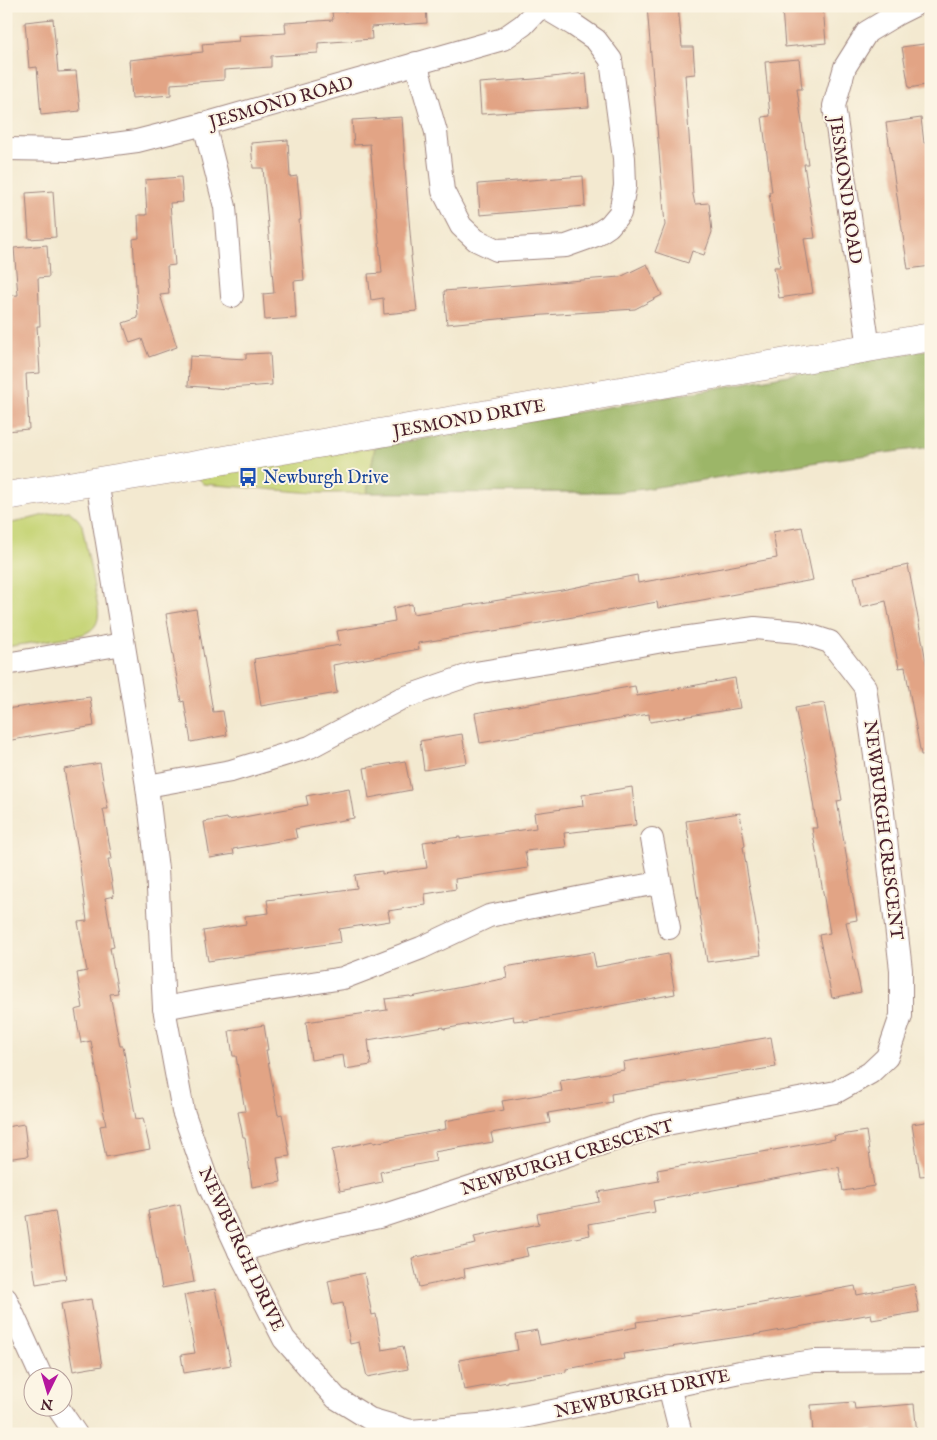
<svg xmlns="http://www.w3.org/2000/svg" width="937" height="1440" font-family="'IM FELL English',serif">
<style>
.green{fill:#c6d476;stroke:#887a50}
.forest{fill:#9cb667;stroke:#736a49}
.building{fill:#e2a485}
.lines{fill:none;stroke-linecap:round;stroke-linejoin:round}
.minor-casing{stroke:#9e847e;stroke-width:24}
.tertiary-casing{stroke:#9e847e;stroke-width:29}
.minor{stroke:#fff;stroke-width:22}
.tertiary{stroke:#fff;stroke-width:28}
.labels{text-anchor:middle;stroke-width:4;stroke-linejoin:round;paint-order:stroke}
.street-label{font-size:18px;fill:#4a1f2b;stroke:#fcf5e5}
.transit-label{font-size:18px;fill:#164399;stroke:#fcf5e5;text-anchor:start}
</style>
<rect width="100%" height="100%" fill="#fcf5e5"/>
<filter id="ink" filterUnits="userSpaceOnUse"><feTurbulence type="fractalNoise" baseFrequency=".02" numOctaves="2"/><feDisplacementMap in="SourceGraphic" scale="10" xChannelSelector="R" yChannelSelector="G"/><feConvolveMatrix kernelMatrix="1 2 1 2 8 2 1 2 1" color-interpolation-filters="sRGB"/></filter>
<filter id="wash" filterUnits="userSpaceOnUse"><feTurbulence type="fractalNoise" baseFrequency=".0096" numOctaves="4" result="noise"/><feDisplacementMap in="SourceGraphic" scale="20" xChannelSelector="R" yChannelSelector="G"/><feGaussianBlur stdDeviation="1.12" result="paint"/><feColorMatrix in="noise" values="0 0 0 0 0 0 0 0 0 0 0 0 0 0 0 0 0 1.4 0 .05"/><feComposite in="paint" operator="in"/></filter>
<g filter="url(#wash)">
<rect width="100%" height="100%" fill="#f3e9d0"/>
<g class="green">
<polygon points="375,447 367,493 314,493 203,484 196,476"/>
<path d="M69,511L78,519L82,525L98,607C100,623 95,630 81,635L6,647V524C27,521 48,512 69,511Z"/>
</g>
<polygon class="forest" points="931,349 931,447 837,459 644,489 617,492 367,493 375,447 684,394"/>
<g id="blocks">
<g class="building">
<polygon points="385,6 426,6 427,23 371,27 372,39 318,43 318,53 271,56 271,67 224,70 224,80 171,84 171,95 132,98 129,60 203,52 202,44 239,41 238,36 286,33 285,23 333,20 332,12 386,9"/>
<polygon points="647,6 678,6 682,47 693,47 695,74 685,75 693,195 695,204 709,203 712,232 704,255 692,251 688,263 655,252 665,225"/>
<polygon points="812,6 823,6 826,43 785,47 782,9"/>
<polygon points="53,19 58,72 76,71 80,111 41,115 37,67 29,68 25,22"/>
<polygon points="931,43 931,84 909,88 902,47"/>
<polygon points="799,59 802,89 797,89 808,164 804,164 815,238 804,239 813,293 779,298 774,267 780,267 769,192 772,192 762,117 770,116 765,62"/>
<polygon points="586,73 589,107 481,114 479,83 535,79"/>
<polygon points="402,117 407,196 412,256 411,256 417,311 384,314 383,298 371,300 368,274 382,273 370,144 354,145 352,120"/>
<polygon points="921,118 924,143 928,143 931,162 931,266 908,269 886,123"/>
<polygon points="288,140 290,177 297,176 301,220 299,220 304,280 294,281 296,318 265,320 263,294 274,293 263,168 253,168 251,143"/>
<polygon points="583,176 585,206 480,215 478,184"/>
<polygon points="181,177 183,202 170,203 175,265 167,266 169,294 160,295 177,347 149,357 142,339 130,343 123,323 138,318 133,239 139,238 138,215 147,215 145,180"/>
<polygon points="53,191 56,237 29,239 26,193"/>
<polygon points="47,245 49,277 38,278 40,326 37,326 40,373 26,374 29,429 6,431 6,344 8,344 6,296 18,295 14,248"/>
<polygon points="647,264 662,295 635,309 529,316 447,324 444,291 620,277"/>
<polygon points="270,353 272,385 228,388 228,389 188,386 190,356 246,359 246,354"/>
<polygon points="802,527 813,580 658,608 657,602 506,629 418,643 419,649 333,665 337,693 261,706 254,659 340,645 337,631 395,621 393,608 412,604 413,614 562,590 637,575 638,583 777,558 773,532"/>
<polygon points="908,565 931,688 931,754 921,755 905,667 899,668 886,601 861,607 854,577"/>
<polygon points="196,609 213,712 223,711 227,735 191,742 184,701 181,702 166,614"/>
<polygon points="735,678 740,708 650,722 649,714 480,743 475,713 635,686 637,696"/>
<polygon points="90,697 94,726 6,741 6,709"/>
<polygon points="824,703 842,800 837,801 857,920 846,922 861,992 832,998 819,935 830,933 812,828 817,828 807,765 795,708"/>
<polygon points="462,734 467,763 424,770 420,741"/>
<polygon points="405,761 411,790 369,798 364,768"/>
<polygon points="100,763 108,809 103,809 112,859 108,859 114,896 105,898 114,947 110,948 118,993 110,994 120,1046 123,1046 136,1119 143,1118 150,1149 106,1157 100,1126 106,1125 91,1041 81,1043 75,1010 83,1008 77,973 87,971 78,922 87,921 78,850 64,769"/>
<polygon points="632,787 636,825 564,833 566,847 525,851 528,868 455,879 456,889 425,894 426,905 388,911 390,921 339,929 341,942 208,961 203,931 246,924 245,916 269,913 267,900 357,888 355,875 382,871 382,874 427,868 423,842 460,837 460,839 536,828 534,813 583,806 582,795"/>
<polygon points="349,788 354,818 295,829 297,838 233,849 234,854 210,858 204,822 227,818 228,820 308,805 306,796"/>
<polygon points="740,813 745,846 743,847 761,955 707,962 686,821"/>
<polygon points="593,952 596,967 668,954 675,994 523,1022 523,1020 514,1021 513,1016 444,1029 444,1027 368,1040 371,1065 345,1069 343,1055 311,1060 306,1022 387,1010 385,999 410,996 411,997 507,978 505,967"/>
<polygon points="264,1025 268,1050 266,1050 278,1115 282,1114 290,1156 277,1158 281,1182 252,1187 245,1137 243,1137 238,1112 245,1111 236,1056 233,1056 229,1031"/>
<polygon points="771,1037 776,1067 611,1094 612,1102 548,1113 550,1123 491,1133 493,1142 434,1152 436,1161 380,1172 382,1182 340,1191 332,1150 373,1141 374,1143 446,1129 445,1121 504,1110 502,1101 562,1091 560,1081 624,1070 623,1062"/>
<polygon points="931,1121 931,1175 920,1176 912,1124"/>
<polygon points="24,1124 28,1156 6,1159 6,1127"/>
<polygon points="866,1131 874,1186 843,1191 839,1167 653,1201 655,1212 588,1224 590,1235 526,1248 528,1256 464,1269 465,1277 419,1287 412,1258 476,1244 474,1237 539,1224 537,1214 599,1202 598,1192 659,1181 657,1170 774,1150 835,1139 834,1136"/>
<polygon points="180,1204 194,1282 162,1288 148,1211"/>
<polygon points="55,1211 66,1279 36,1284 26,1216"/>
<polygon points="364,1273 372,1315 376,1314 382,1350 403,1346 408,1369 367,1377 359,1342 350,1344 343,1303 333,1305 328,1281"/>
<polygon points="914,1284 919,1312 872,1320 871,1314 759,1334 623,1354 624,1359 566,1369 566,1372 507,1381 507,1382 464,1390 459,1360 518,1350 515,1334 537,1330 540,1345 637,1327 636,1322 740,1307 855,1286 857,1295"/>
<polygon points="215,1289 231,1365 184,1373 181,1355 195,1353 184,1295"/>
<polygon points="91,1299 102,1366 73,1371 61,1304"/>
<polygon points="854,1402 855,1409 914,1404 917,1434 873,1434 873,1430 813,1434 811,1405"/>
</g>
</g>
</g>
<g filter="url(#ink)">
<use href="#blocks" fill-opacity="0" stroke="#9e847e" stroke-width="1"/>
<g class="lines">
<g class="minor-casing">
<g id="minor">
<polyline points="416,63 436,132 443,191 461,226 476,240 497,250 566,246 594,236 609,226 620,213 625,186 624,158 611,60 596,40 574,25 542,6"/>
<polyline points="204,124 225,207 232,296"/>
<polyline points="6,149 69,150 137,141 204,124 503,39 523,25 541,6"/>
<polyline points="869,348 834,106 845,67 867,32 897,14 913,6"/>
<polyline points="97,481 147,786 157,869 164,1008 183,1111 209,1186 239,1251 284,1339 336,1398 370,1419 411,1431 490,1424 740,1372 814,1361 931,1360"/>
<polyline points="6,664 123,644"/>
<polyline points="147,786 231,771 310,747 400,699 475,673 581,656 668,640 755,628 799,632 830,642 865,687 882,804 901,970 901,1016 887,1057 870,1073 836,1092 656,1126 379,1217 305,1233 239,1251"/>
<polyline points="652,839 669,928"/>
<polyline points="164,1008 212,999 343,978 421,948 489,916 612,891 660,883"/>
<polyline points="6,1299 42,1378"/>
<polyline points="669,1386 681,1434"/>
<polyline points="58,1408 76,1434"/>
</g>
</g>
<g class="tertiary-casing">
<polyline id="tertiary" points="6,496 173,469 931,337"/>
</g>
<use href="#minor" class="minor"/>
<use href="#tertiary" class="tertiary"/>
</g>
</g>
<defs>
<g id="bus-bare" transform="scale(1.5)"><path d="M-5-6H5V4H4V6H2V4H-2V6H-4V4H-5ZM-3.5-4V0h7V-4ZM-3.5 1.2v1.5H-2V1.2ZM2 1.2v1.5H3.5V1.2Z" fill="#1a4fb4" stroke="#fcf5e5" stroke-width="2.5" paint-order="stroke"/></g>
</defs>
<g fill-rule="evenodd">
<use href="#bus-bare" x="248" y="477"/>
</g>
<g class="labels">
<g class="street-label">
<text transform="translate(281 102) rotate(-16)" y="6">JESMOND ROAD</text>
<text transform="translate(846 190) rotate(82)" y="6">JESMOND ROAD</text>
<text transform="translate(469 418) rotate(-10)" y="6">JESMOND DRIVE</text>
<text transform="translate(884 830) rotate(83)" y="6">NEWBURGH CRESCENT</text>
<text transform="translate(567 1157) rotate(-17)" y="6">NEWBURGH CRESCENT</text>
<text transform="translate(242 1249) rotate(65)" y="6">NEWBURGH DRIVE</text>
<text transform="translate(642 1393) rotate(-12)" y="6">NEWBURGH DRIVE</text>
</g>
<g class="transit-label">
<text x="263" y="483">Newburgh Drive</text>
</g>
</g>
<rect width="937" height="1440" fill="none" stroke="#fcf5e5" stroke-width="25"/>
<g transform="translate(48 1392) rotate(185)"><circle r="24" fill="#fcf5e5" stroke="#b59f9b"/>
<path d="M0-4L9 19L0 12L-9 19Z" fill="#b5179e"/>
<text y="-8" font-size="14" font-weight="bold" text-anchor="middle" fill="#4a1f2b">N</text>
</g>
</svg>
